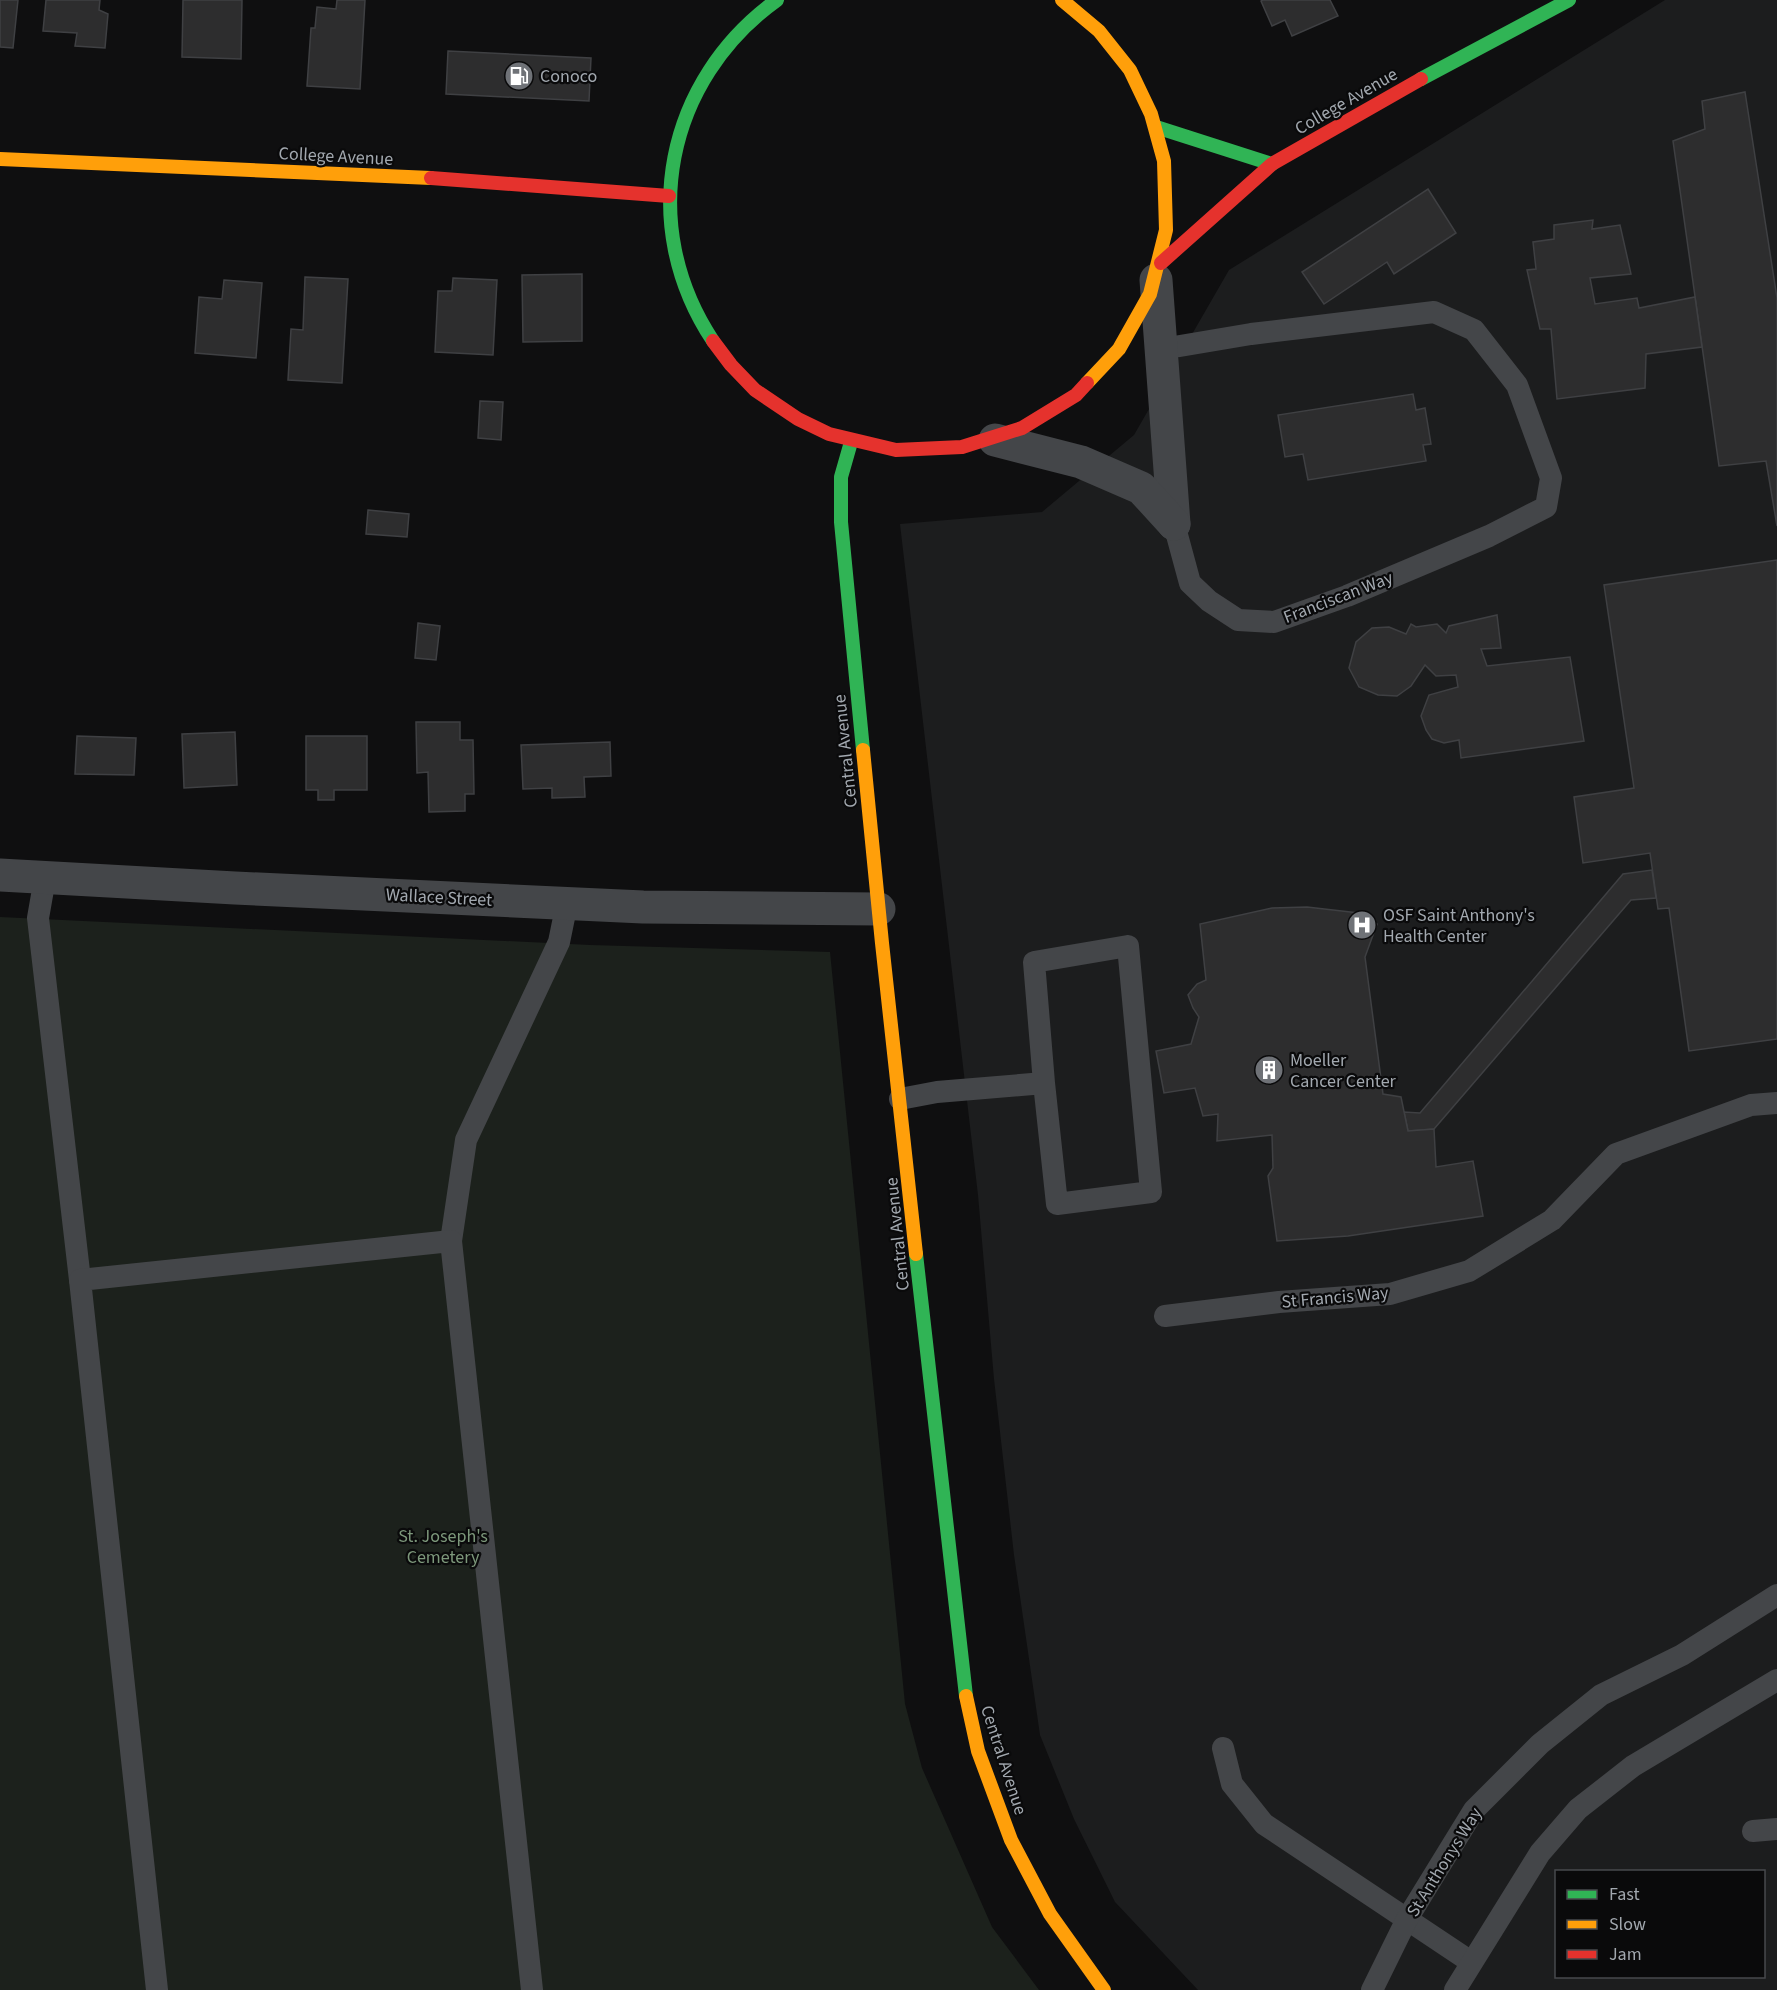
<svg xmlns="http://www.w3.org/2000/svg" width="1777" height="1990" font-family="'Source Sans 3',sans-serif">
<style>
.built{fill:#1c1d1e;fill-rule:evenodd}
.green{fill:#1c211c}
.building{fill:#2d2d2e;stroke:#3f4043;stroke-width:1.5}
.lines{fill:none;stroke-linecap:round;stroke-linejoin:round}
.lane{stroke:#444649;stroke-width:22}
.street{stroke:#444649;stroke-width:33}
.fast{stroke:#30b455;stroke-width:14}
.slow{stroke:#ff9f0a;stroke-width:14}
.jam{stroke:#e5322d;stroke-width:14}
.labels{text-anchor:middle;stroke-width:4.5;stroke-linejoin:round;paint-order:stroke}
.poi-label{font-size:18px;fill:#a2a8af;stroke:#0a0a0b;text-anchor:start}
.street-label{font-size:18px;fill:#a2a8af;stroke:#0a0a0b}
.park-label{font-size:18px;fill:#7d987b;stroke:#0a0a0b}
</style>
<rect width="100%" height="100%" fill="#0f0f10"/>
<path class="built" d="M1665,0H1777V1990H1198L1115,1902L1074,1819L1040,1735L1014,1555L994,1379L978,1195L900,524L1042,512L1134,435L1229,270ZM1556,1872H1764V1976H1556Z"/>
<polygon class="green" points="0,917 590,945 830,952 905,1704 922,1768 992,1927 1039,1990 0,1990"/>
<g class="building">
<polygon points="0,0 18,0 13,48 0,47"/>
<polygon points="46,0 100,0 99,10 108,14 105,48 75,46 77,33 43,31"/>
<polygon points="183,0 242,0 241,59 182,57"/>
<polygon points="337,0 365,0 360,89 307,86 311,28 315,28 317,7 336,9"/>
<polygon points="1263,0 1330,0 1338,16 1292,36 1285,20 1272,26 1261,1"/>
<polygon points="448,51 591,58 589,101 446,94"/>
<polygon points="1745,92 1777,298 1777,526 1766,461 1719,466 1673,141 1705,129 1702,101"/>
<polygon points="1428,189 1456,233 1394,274 1387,262 1324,304 1302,272"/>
<polygon points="1593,220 1592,229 1620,225 1631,274 1590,278 1595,304 1637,298 1639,308 1695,297 1702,347 1646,354 1645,388 1557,399 1551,329 1540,329 1527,270 1536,269 1533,242 1554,239 1554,225"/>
<polygon points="582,274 582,341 523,342 522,275"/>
<polygon points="305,277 348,279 342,383 288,380 291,329 303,330"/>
<polygon points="453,278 497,280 493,355 435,352 438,291 452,291"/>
<polygon points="224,280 262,283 256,358 195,353 199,297 222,299"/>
<polygon points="1413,394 1416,410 1425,408 1431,444 1423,445 1426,461 1308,480 1303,454 1285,457 1278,415"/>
<polygon points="480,401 503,402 501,440 478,438"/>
<polygon points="368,510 409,514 407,537 366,534"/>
<polygon points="1777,560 1777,1039 1689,1051 1669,908 1658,909 1650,853 1583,863 1574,797 1634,788 1604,585"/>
<polygon points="1497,615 1501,648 1481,649 1487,666 1570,657 1584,741 1461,758 1459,740 1444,743 1432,739 1426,730 1421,716 1429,695 1458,687 1456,675 1436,676 1425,665 1411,686 1397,696 1378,695 1359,687 1349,668 1356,642 1372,628 1389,627 1406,634 1411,624 1416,627 1437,624 1446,633 1449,626"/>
<polygon points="418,623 440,626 436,660 415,658"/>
<polygon points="416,722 460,722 460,740 473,740 474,794 465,794 465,811 429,812 428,772 417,773"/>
<polygon points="235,732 237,785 184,788 182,734"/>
<polygon points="77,736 136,738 134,775 75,774"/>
<polygon points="306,736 367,736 367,790 334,790 334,800 318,800 318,790 306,790"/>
<polygon points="610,742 611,776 584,777 585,797 552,798 552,788 523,789 521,745"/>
<polygon points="1652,870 1656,898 1631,900 1434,1129 1408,1131 1404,1112 1420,1113 1623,874"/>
<polygon points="1307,907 1359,913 1377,924 1365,957 1383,1094 1401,1097 1408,1131 1434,1129 1436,1167 1473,1161 1483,1216 1348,1236 1277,1241 1268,1176 1273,1168 1272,1135 1217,1141 1218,1114 1203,1116 1195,1088 1164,1093 1156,1051 1191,1044 1199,1017 1193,1008 1188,995 1197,984 1206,980 1200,924 1272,908"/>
</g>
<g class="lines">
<g class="lane">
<polyline points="1162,349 1251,334 1434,312 1474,330 1517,385 1551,478 1546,507 1489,536 1347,596 1274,622 1238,620 1209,601 1190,583 1174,524"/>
<polyline points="45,878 38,918 80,1280"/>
<polyline points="900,1099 937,1092 1044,1083 1057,1204 1151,1192 1128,946 1034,962 1044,1083"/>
<polyline points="451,1241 466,1140 559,942 567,903"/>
<polyline points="1165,1316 1279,1302 1390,1294 1469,1271 1552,1220 1616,1154 1751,1105 1777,1103"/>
<polyline points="1223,1748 1232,1784 1264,1824 1471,1962"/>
<polyline points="1753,1831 1777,1829"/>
<polyline points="157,1990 80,1280 451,1241 532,1990"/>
<polyline points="1372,1990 1407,1919 1474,1810 1540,1744 1601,1695 1682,1655 1777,1595"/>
<polyline points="1455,1990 1540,1853 1578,1809 1633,1766 1777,1680"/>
</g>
<g class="street">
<polyline points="1156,280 1174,524"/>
<polyline points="995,440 1081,462 1141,488 1174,524"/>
<polyline points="0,875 235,888 643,907 879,909"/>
</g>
<g class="fast">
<polyline points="1421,79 1569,0"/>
<polyline points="1156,127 1272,164"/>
<path d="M713,341C636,225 666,80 777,0"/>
<polyline points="851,442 841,477 841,522 863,750"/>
<polyline points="916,1254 966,1696"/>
</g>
<g class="slow">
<polyline points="1062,0 1099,31 1130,70 1151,114 1164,161 1166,230 1150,294 1119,349 1087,383"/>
<polyline points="0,159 431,178"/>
<polyline points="863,750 882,943 916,1254"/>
<polyline points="966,1696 978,1751 1011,1840 1050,1914 1104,1990"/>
</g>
<g class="jam">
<polyline points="431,178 669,196"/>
<polyline points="1161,263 1272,164 1421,79"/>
<polyline points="713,341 731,365 755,390 798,419 829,434 896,450 962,447 1022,428 1076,395 1087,383"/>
</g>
</g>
<defs>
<g id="fuel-disc" transform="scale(1.5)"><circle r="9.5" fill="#6f7277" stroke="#0a0a0b"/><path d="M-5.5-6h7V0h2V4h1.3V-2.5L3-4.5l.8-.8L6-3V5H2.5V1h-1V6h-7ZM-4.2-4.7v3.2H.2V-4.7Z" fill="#fff"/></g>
<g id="hospital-disc" transform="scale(1.5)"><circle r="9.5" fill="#6f7277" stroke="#0a0a0b"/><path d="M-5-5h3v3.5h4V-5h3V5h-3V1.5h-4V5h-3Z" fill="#fff"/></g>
<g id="building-disc" transform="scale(1.5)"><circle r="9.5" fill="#6f7277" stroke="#0a0a0b"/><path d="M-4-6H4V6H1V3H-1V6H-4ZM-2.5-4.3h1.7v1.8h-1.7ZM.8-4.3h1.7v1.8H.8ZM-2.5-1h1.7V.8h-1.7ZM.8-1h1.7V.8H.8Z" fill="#fff"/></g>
</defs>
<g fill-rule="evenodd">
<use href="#fuel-disc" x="519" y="76"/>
<use href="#hospital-disc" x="1362" y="925"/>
<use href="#building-disc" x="1269" y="1070"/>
</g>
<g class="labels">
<g class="poi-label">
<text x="540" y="82">Conoco</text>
<text x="1383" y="921">OSF Saint Anthony's<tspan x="1383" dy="21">Health Center</tspan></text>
<text x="1290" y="1066">Moeller<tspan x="1290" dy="21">Cancer Center</tspan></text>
</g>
<g class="street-label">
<text transform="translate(1346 101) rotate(-30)" y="6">College Avenue</text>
<text transform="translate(336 156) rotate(3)" y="6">College Avenue</text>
<text transform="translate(1338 597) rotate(-21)" y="6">Franciscan Way</text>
<text transform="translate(845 751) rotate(-96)" y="6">Central Avenue</text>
<text transform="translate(439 897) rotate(3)" y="6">Wallace Street</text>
<text transform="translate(897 1234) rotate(-96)" y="6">Central Avenue</text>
<text transform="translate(1335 1297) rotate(-5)" y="6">St Francis Way</text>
<text transform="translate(1004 1760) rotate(72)" y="6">Central Avenue</text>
<text transform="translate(1444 1862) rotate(-58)" y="6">St Anthonys Way</text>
</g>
<g class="park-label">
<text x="443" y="1542">St. Joseph's<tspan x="443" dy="21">Cemetery</tspan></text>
</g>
</g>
<rect x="1555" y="1870" width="210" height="108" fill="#0a0a0b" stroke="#47494d" stroke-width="1.5"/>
<rect x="1567" y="1890" width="30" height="9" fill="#30b455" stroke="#47494d" stroke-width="1.5"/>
<text x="1609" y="1900" font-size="18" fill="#a2a8af">Fast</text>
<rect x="1567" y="1920" width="30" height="9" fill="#ff9f0a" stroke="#47494d" stroke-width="1.5"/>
<text x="1609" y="1930" font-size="18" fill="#a2a8af">Slow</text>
<rect x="1567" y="1950" width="30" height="9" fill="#e5322d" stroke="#47494d" stroke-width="1.5"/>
<text x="1609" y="1960" font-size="18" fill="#a2a8af">Jam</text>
</svg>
